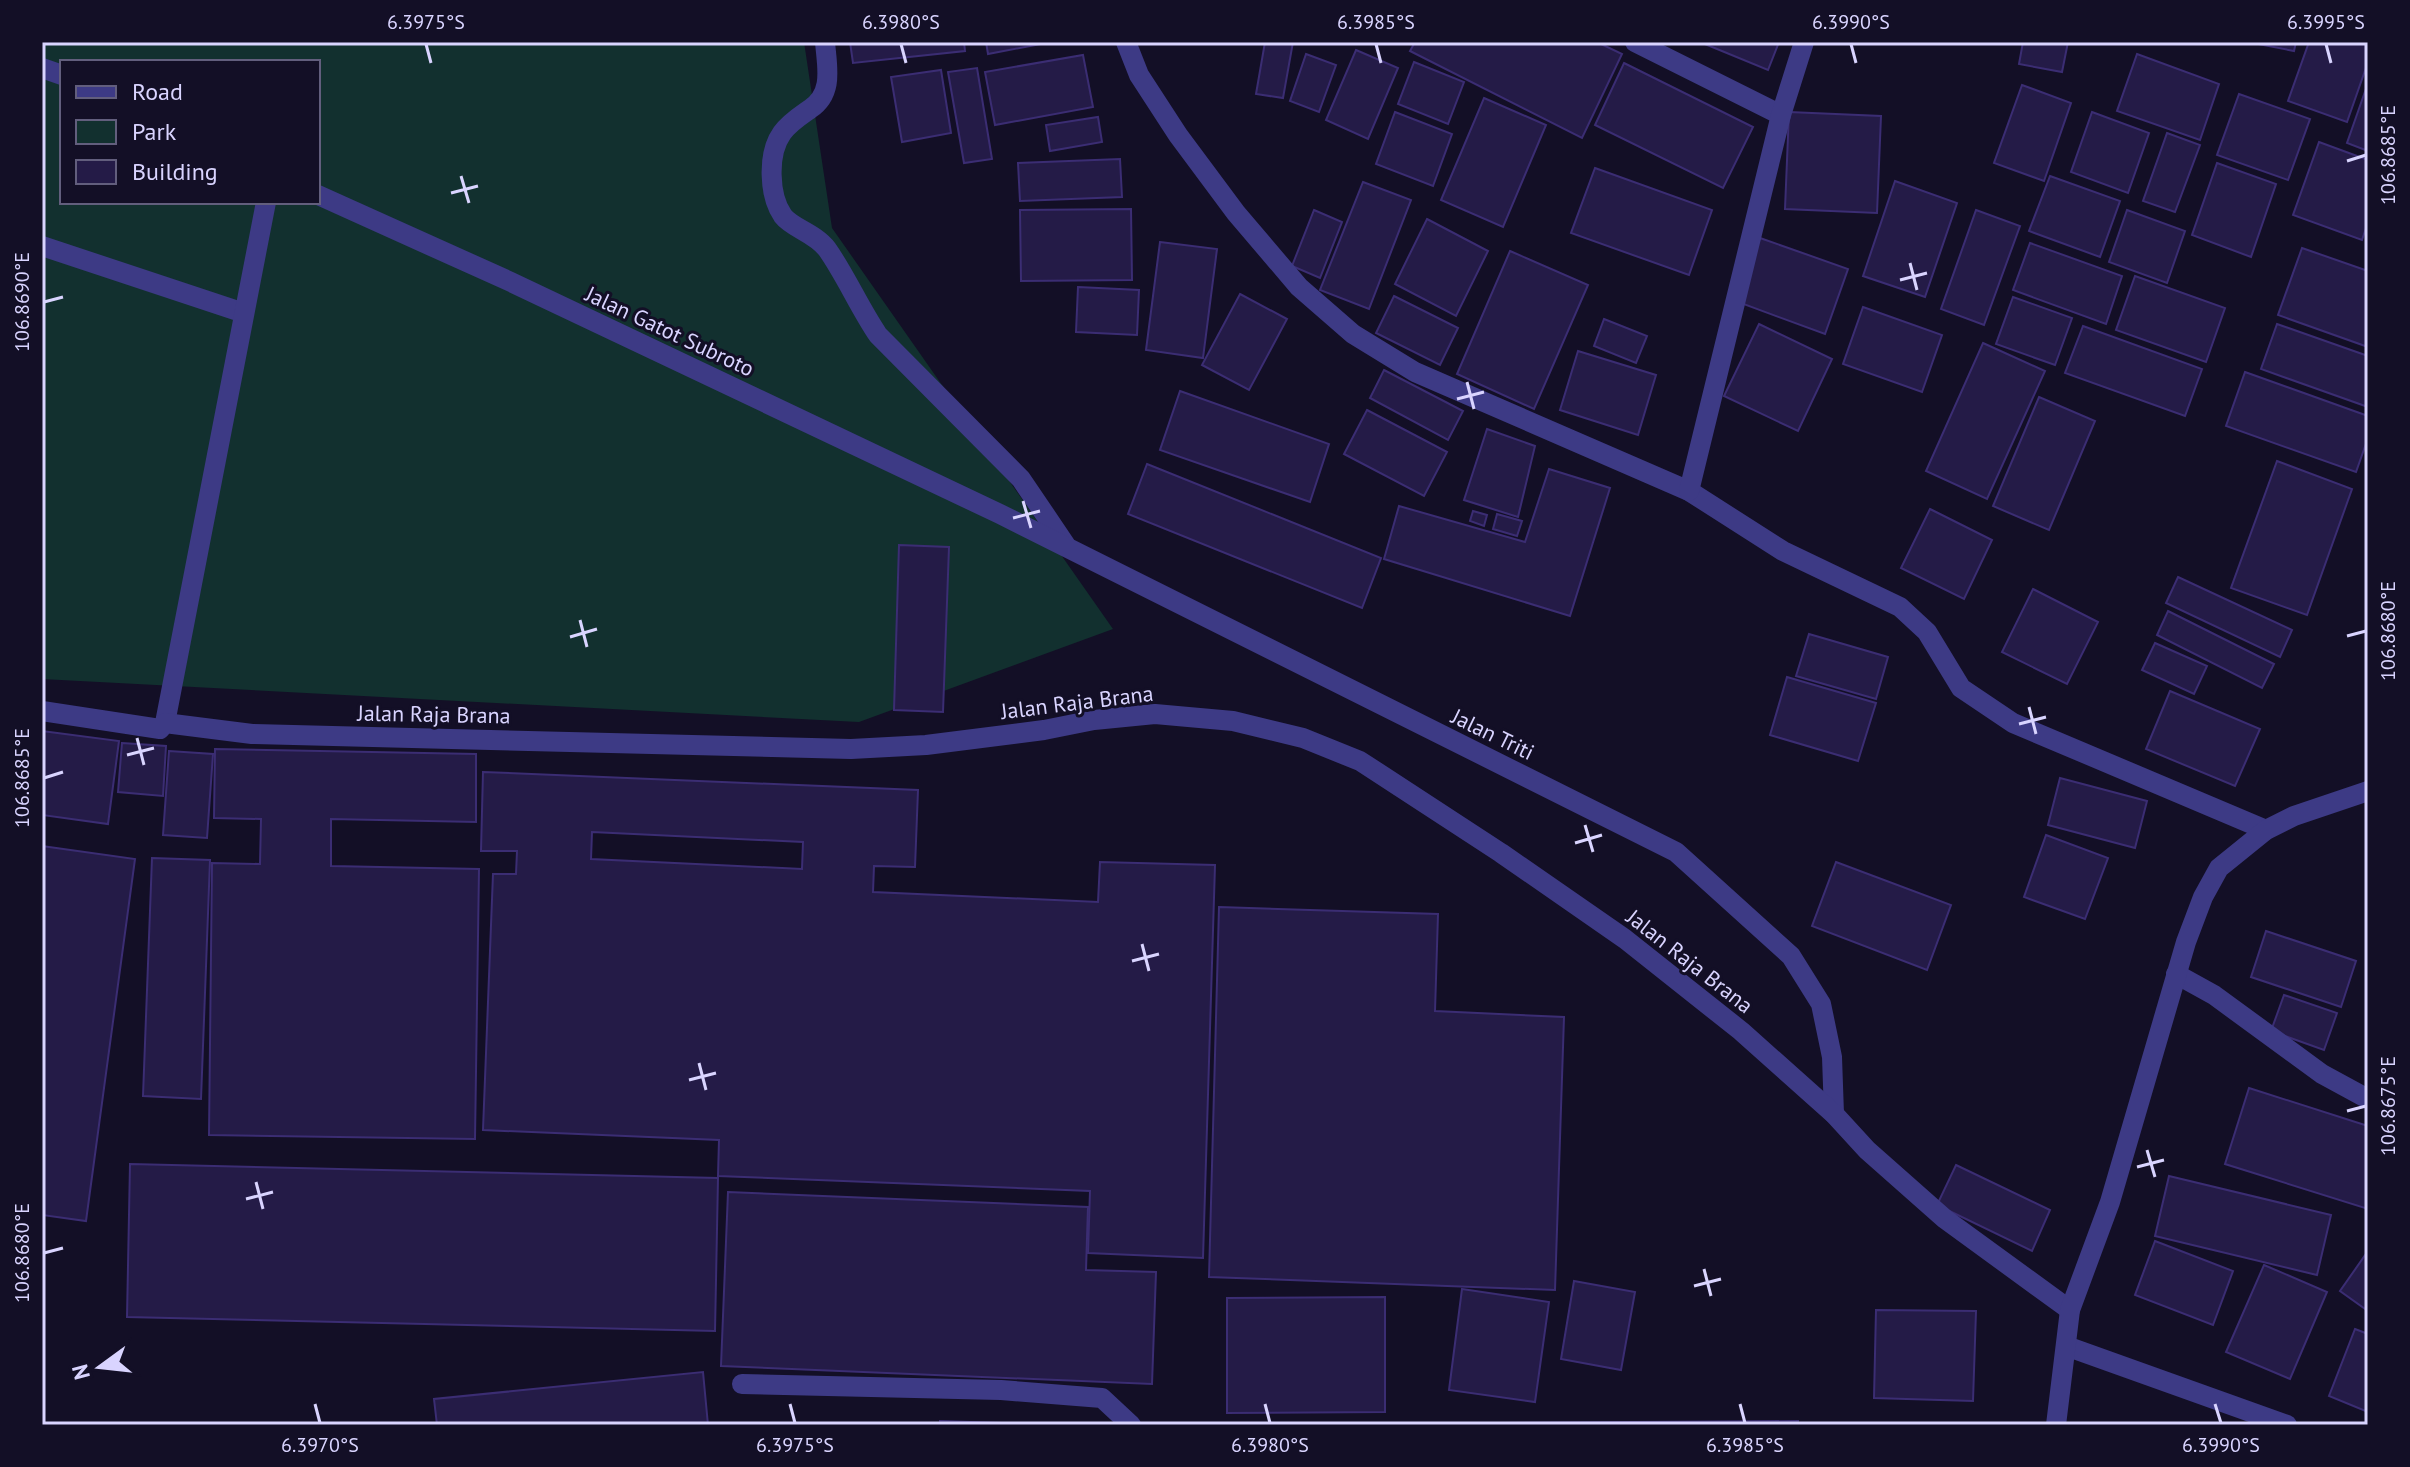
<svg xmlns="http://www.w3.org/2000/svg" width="2410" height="1467" font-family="'PT Sans',sans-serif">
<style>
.green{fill:#12302f;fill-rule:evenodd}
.building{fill:#241b47;stroke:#3b2d73;stroke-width:2;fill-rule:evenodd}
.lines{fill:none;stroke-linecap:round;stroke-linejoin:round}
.service{stroke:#3d3a85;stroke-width:20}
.minor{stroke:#3d3a85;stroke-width:20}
.tertiary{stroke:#3d3a85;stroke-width:20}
.ticks{fill:none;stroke:#d9d4ff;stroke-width:3}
.labels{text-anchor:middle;stroke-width:6;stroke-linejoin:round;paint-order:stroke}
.street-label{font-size:22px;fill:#d9d4ff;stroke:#130f26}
.neatline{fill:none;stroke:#d9d4ff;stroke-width:3}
.ticks-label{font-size:20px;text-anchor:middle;fill:#d9d4ff}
</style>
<rect width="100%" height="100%" fill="#130f26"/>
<path class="green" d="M42,42H804L832,228L1113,629L859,722L42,679ZM62,62H318V202H62Z"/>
<g class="building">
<polygon points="850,42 964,42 965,51 853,63"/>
<polygon points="986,42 1051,42 988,54"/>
<polygon points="1265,42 1293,42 1283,98 1256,94"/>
<polygon points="1415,42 1597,42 1622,54 1582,138 1410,51"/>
<polygon points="1700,42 1779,42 1768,70"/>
<polygon points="2023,42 2068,42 2062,72 2019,64"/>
<polygon points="2248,42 2296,42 2294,51"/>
<polygon points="2309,42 2368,42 2368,62 2347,122 2288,101"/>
<polygon points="1356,50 1398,68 1368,139 1326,120"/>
<polygon points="1306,54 1336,65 1319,112 1290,101"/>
<polygon points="2137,54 2219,84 2200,140 2117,111"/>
<polygon points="1083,55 1093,107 995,125 985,72"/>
<polygon points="1414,62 1464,82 1448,124 1398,104"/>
<polygon points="1624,63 1753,127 1723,188 1595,125"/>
<polygon points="977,68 992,159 964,163 948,72"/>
<polygon points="941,70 951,133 902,142 891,77"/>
<polygon points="2368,83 2368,151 2347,143"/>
<polygon points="2022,85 2071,103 2044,181 1994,163"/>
<polygon points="2239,94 2310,119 2288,180 2217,155"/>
<polygon points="1484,98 1546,125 1503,227 1441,200"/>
<polygon points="1395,112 1452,134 1433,186 1376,164"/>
<polygon points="1789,112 1881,116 1877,213 1785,209"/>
<polygon points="2092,112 2149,133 2128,193 2071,172"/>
<polygon points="1098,117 1102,142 1050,151 1046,125"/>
<polygon points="2167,133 2200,145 2175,212 2143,201"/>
<polygon points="2319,142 2368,160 2368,222 2362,240 2293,215"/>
<polygon points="1120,159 1122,197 1020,201 1018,163"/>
<polygon points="2217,163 2276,184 2251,257 2192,235"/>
<polygon points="1595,168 1712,210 1689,275 1571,233"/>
<polygon points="2050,176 2120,201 2100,257 2029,231"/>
<polygon points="1895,181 1957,203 1925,297 1863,276"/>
<polygon points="1363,182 1411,200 1369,309 1320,290"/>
<polygon points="1131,209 1132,280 1021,281 1020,210"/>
<polygon points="1314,210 1342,222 1320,278 1292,266"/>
<polygon points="1976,210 2020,226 1984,325 1941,309"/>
<polygon points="2127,210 2185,231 2167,283 2109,262"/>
<polygon points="1427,219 1488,251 1456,316 1395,284"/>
<polygon points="1760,238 1848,269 1825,334 1738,302"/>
<polygon points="1160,242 1217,249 1203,358 1146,350"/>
<polygon points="2030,243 2122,276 2106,324 2013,290"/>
<polygon points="2302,248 2368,271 2368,347 2278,315"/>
<polygon points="1510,251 1588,285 1534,409 1457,374"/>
<polygon points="2135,276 2225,308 2206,362 2116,330"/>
<polygon points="1078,287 1139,290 1137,335 1076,332"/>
<polygon points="1240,294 1287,319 1249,390 1202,365"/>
<polygon points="1394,296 1458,328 1440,365 1376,333"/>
<polygon points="2013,297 2072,318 2055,365 1996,344"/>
<polygon points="1863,307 1942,335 1922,392 1843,364"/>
<polygon points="1604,319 1647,336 1636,363 1594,346"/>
<polygon points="1759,324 1832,359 1798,431 1724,396"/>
<polygon points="2277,324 2368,356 2368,407 2261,369"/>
<polygon points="2083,326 2202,369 2185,416 2065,373"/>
<polygon points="1983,343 2045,371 1987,499 1926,471"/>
<polygon points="1578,351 1656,375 1638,435 1560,410"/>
<polygon points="1384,370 1463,411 1448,440 1370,398"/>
<polygon points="2245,372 2368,416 2368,438 2356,472 2226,426"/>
<polygon points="1180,391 1329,444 1310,502 1160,450"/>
<polygon points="2039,397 2095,421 2049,530 1993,506"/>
<polygon points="1367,410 1447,452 1424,496 1344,454"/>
<polygon points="1487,429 1535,446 1518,517 1464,500"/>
<polygon points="2277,461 2352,489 2307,615 2231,588"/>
<polygon points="1147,464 1381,558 1362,608 1128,514"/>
<polygon points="1549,469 1610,488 1570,616 1384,559 1399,506 1525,542"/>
<polygon points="1930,509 1992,540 1964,599 1901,568"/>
<polygon points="1473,511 1487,515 1484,526 1470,521"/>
<polygon points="1497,514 1522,521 1517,536 1493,529"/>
<polygon points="899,545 949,547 943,712 894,710"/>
<polygon points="2178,577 2292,630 2280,657 2166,603"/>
<polygon points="2033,589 2098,622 2067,684 2002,652"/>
<polygon points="2168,611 2274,664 2262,688 2157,635"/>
<polygon points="1809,634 1888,657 1876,699 1796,676"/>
<polygon points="2155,643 2207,666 2194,694 2142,670"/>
<polygon points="1787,677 1876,703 1858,761 1770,735"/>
<polygon points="2170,691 2260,729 2235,786 2146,749"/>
<polygon points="42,731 119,741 108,824 42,815"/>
<polygon points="122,743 166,746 163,796 118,792"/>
<polygon points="215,749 476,754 476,822 331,819 331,866 479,869 475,1139 209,1135 212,863 260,864 261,819 214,818"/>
<polygon points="169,751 213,754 207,838 163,835"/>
<path d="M483,772L918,790L915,867L874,866L873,892L1098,902L1100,862L1215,865L1203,1258L1088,1253L1090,1191L718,1176L719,1140L483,1130L493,874H516L517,851H481ZM592,832L803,842L802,869L591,859Z"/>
<polygon points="2060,778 2147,801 2135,848 2048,825"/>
<polygon points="2046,835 2108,858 2085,919 2024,897"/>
<polygon points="42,846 135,859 86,1221 42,1215"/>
<polygon points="152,858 210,860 201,1099 143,1096"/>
<polygon points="1836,862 1951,905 1927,970 1812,926"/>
<polygon points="1219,907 1438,914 1435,1011 1564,1017 1555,1290 1209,1277"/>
<polygon points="2266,931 2356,961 2341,1007 2251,977"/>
<polygon points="2284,995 2337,1013 2324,1050 2271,1031"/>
<polygon points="2249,1088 2368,1126 2368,1209 2225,1164"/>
<polygon points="130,1164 718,1178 715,1331 127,1317"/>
<polygon points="1956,1165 2050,1210 2032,1251 1937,1205"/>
<polygon points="2169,1176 2331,1215 2317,1275 2155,1236"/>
<polygon points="728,1192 1088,1207 1086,1270 1156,1272 1152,1384 721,1366"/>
<polygon points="2155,1241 2233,1271 2213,1325 2135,1295"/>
<polygon points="2368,1251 2368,1311 2340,1291"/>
<polygon points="2264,1265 2327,1292 2290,1379 2226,1352"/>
<polygon points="1574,1281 1635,1292 1621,1370 1561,1359"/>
<polygon points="1462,1289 1549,1302 1535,1402 1449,1390"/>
<polygon points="1385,1297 1385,1412 1227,1413 1227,1298"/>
<polygon points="1876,1310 1976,1311 1973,1401 1874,1398"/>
<polygon points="2355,1329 2368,1334 2368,1412 2329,1396"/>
<polygon points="703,1372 708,1425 437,1425 434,1399"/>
<polygon points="940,1421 1064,1425 940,1425"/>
<polygon points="1798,1421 1798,1425 1446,1425 1497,1423"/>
</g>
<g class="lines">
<g class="service">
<polyline points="42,246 244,313"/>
<polyline points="165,723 266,202"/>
<polyline points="2176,974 2214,995 2322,1074 2368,1099"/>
<polyline points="742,1384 1001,1390 1102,1398 1131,1425"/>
</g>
<g class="minor">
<path d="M825,42C827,67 834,93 810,109C800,116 789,123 782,133C767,154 769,196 783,216C792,228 815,233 827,249C846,276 859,307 878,335L1021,479L1065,544"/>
<polyline points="1126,42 1139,75 1178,135 1236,213 1299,287 1353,334 1415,372 1689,491 1783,551 1900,607 1927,632 1961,688 2013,723 2266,830"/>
<polyline points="1635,42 1781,115"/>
<polyline points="42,68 62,75"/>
<polyline points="318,195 511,282 1000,514 1676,852 1791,956 1821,1004 1832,1057 1834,1114"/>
<polyline points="1689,491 1781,115 1804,42"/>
<polyline points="42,711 160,729 165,723 252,734 851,749 926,745 1044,730 1094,720 1155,714 1233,721 1303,738 1360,761 1501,853 1625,939 1741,1031 1834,1114 1867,1150 1945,1219 2070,1310"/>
<polyline points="2066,1346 2287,1425"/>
</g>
<polyline class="tertiary" points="2056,1425 2070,1310 2110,1202 2186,942 2203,897 2219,868 2266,830 2294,816 2368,791"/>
</g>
<path class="ticks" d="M426,44L431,63M901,44L906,63M1376,44L1381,63M1851,44L1856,63M2326,44L2331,63M2347,161L2366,155M461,176L469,203M451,193L478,186M1910,263L1917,290M1900,280L1927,273M44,302L63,297M1467,382L1474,409M1457,399L1484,392M1023,501L1031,528M1013,518L1040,511M580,620L587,647M2347,636L2366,631M570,637L597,629M2029,707L2036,734M2019,724L2046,717M137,738L144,765M127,755L154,748M44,778L63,772M1585,825L1593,852M1575,843L1602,835M1142,944L1149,971M1132,961L1159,954M699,1063L706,1090M689,1080L716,1073M2347,1111L2366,1106M2147,1150L2155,1177M2137,1167L2164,1160M256,1182L263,1209M246,1199L273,1192M44,1253L63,1248M1704,1269L1711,1296M1694,1286L1721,1279M315,1404L320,1423M790,1404L795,1423M1265,1404L1270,1423M1740,1404L1745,1423M2215,1404L2221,1423"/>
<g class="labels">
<g class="street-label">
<text transform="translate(670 331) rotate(25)" y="8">Jalan Gatot Subroto</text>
<text transform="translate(1077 702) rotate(-7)" y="8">Jalan Raja Brana</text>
<text transform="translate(434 714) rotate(1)" y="8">Jalan Raja Brana</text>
<text transform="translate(1493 734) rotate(26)" y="8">Jalan Triti</text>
<text transform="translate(1690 961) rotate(38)" y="8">Jalan Raja Brana</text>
</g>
</g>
<rect width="2410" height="1467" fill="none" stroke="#130f26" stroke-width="88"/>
<rect x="60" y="60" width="260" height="144" fill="#130f26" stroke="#625e7d" stroke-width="2"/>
<rect x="76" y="86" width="40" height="12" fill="#3d3a85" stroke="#625e7d" stroke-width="2"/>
<text x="132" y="100" font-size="24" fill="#d9d4ff">Road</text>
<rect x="76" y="120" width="40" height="24" fill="#12302f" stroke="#625e7d" stroke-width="2"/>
<text x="132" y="140" font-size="24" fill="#d9d4ff">Park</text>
<rect x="76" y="160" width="40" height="24" fill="#241b47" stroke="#625e7d" stroke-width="2"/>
<text x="132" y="180" font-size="24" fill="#d9d4ff">Building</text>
<g transform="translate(100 1367) rotate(255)" stroke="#130f26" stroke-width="6" paint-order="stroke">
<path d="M0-6L14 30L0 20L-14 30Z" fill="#d9d4ff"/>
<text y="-12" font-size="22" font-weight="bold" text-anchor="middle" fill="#d9d4ff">N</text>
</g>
<rect x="44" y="44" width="2322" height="1379" class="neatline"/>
<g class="ticks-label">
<text x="426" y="29">6.3975°S</text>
<text x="901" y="29">6.3980°S</text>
<text x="1376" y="29">6.3985°S</text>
<text x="1851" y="29">6.3990°S</text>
<text x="2326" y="29">6.3995°S</text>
<text transform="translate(2388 155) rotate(-90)" y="7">106.8685°E</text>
<text transform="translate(22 302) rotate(-90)" y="7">106.8690°E</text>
<text transform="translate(2388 631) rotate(-90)" y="7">106.8680°E</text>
<text transform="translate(22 778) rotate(-90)" y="7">106.8685°E</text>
<text transform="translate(2388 1106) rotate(-90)" y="7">106.8675°E</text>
<text transform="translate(22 1253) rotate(-90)" y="7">106.8680°E</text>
<text x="320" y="1452">6.3970°S</text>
<text x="795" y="1452">6.3975°S</text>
<text x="1270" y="1452">6.3980°S</text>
<text x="1745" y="1452">6.3985°S</text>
<text x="2221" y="1452">6.3990°S</text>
</g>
</svg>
